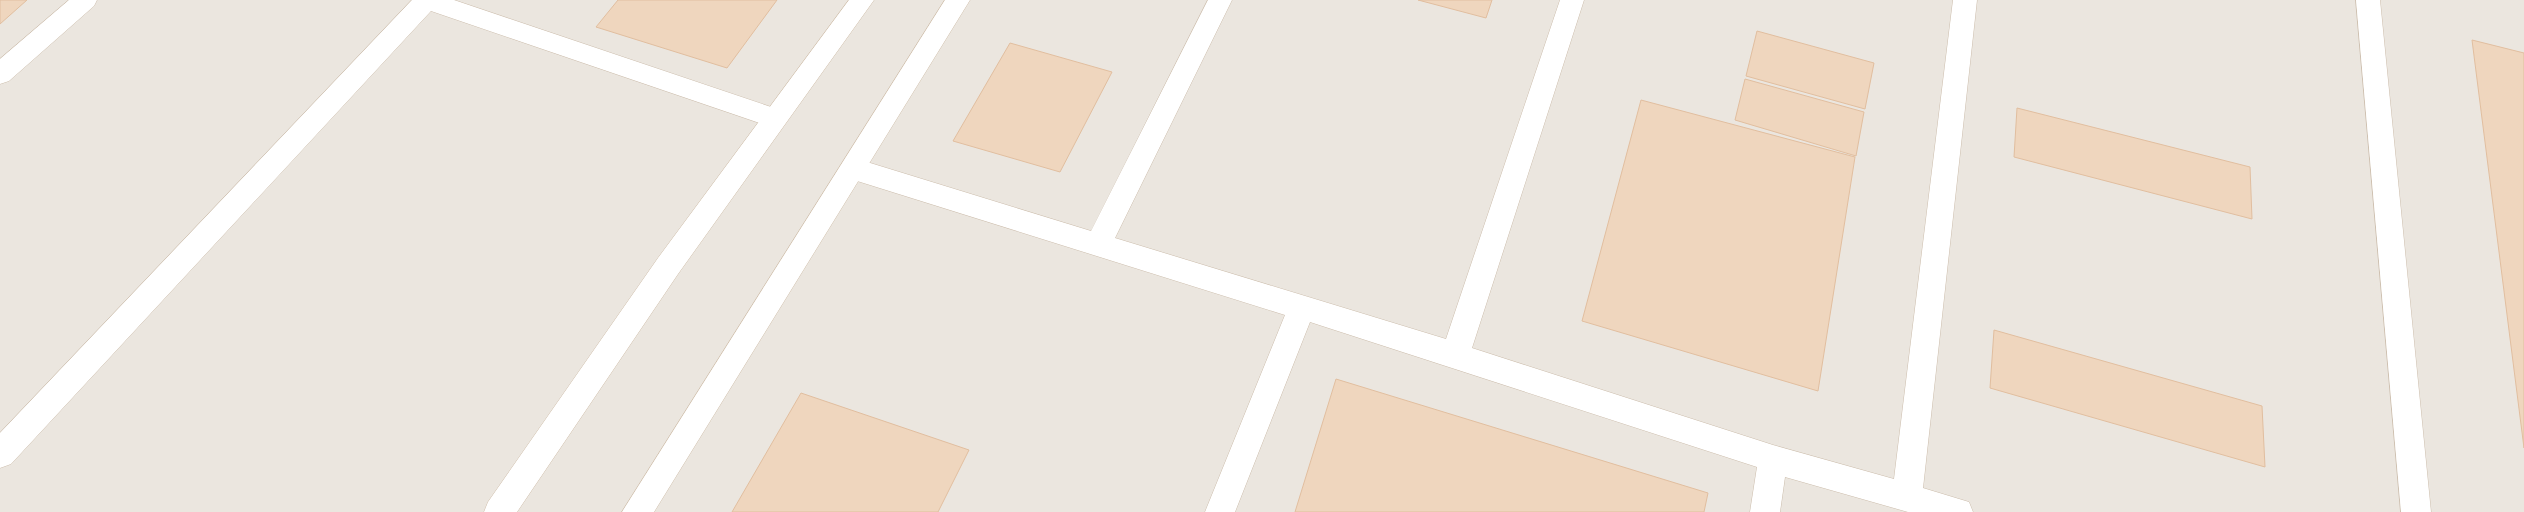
<svg xmlns="http://www.w3.org/2000/svg" width="2524" height="512" font-family="Cabin,sans-serif">
<style>
.industrial{fill:#ebe6df}
.building{fill:#efd6be;stroke:#e1be9f}
.lines{fill:none;stroke-linecap:round;stroke-linejoin:round}
.minor-casing{stroke:#ccbdac;stroke-width:1}
.secondary-casing{stroke:#cfbeaa;stroke-width:1}
.minor{fill:#fff;fill-rule:evenodd}
.secondary{fill:#fff;fill-rule:evenodd}
</style>
<rect width="100%" height="100%" fill="#fbf4e5"/>
<rect class="industrial" x="0" y="0" width="2524" height="512"/>
<g class="building">
<polygon points="0,0 27,0 0,24"/>
<polygon points="618,0 777,0 727,68 596,27"/>
<polygon points="1418,0 1492,0 1486,18"/>
<polygon points="1757,31 1874,63 1865,109 1746,76"/>
<polygon points="2472,40 2524,53 2524,448"/>
<polygon points="1010,43 1112,72 1060,172 953,141"/>
<polygon points="1745,79 1864,112 1856,156 1735,120"/>
<polygon points="1641,100 1855,157 1818,391 1582,321"/>
<polygon points="2017,108 2250,167 2252,219 2014,157"/>
<polygon points="1994,330 2262,406 2265,467 1990,388"/>
<polygon points="1336,379 1708,493 1704,512 1295,512"/>
<polygon points="801,393 969,450 938,512 732,512"/>
</g>
<g class="lines">
<g class="minor-casing">
<g id="minor">
<polygon points="69,0 97,0 94,6 9,81 0,84 0,59"/>
<polygon points="412,0 454,0 783,111 787,118 783,125 774,128 431,11 11,464 0,468 0,433"/>
<polygon points="1208,0 1232,0 1115,238 1446,339 1560,0 1584,0 1472,348 1773,445 1894,479 1953,0 1977,0 1923,488 1969,502 1973,512 1908,512 1785,477 1780,512 1750,512 1757,467 1310,322 1235,512 1205,512 1285,315 854,180 845,177 841,169 845,161 854,158 1091,231"/>
<polygon points="2356,0 2380,0 2431,512 2401,512"/>
</g>
</g>
<g class="secondary-casing">
<g id="secondary">
<polygon points="849,0 874,0 678,274 517,512 484,512 488,502 658,258"/>
<polygon points="945,0 970,0 654,512 622,512"/>
</g>
</g>
<use href="#minor" class="minor"/>
<use href="#secondary" class="secondary"/>
</g>
</svg>
